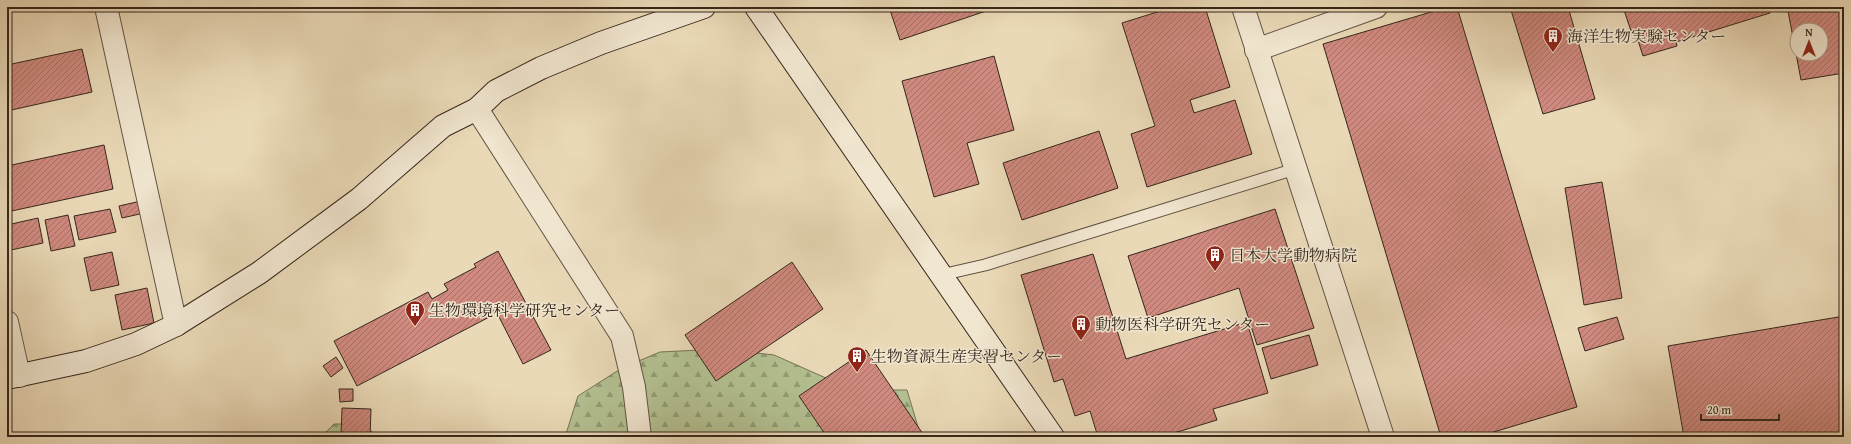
<svg xmlns="http://www.w3.org/2000/svg" width="1851" height="444" font-family="'Gentium Book Plus','Noto Serif JP',serif">
<style>
.forest{fill:url(#forest-firs);stroke:#747456}
.building{fill:url(#building-hatch);stroke:#35271c;fill-rule:evenodd}
.lines{fill:none;stroke-linecap:round;stroke-linejoin:round}
.lane-casing{stroke:#625443;stroke-width:13}
.street-casing{stroke:#625443;stroke-width:24}
.secondary-casing{stroke:#35271c;stroke-width:24}
.lane{stroke:#f1e6d0;stroke-width:11}
.street{stroke:#f1e6d0;stroke-width:22}
.secondary{stroke:#f1e6d0;stroke-width:22}
.labels{text-anchor:middle;stroke-width:3;stroke-linejoin:round;paint-order:stroke}
.poi-label{font-size:16px;fill:#35271c;stroke:#f1e6d0;text-anchor:start}
</style>
<defs>
<pattern id="forest-firs" width="22" height="20" patternUnits="userSpaceOnUse"><rect width="22" height="20" fill="#b3c091"/><path d="M5 1l3.5 6h-7zM16 11l3.5 6h-7z" fill="#929c76"/></pattern>
<pattern id="building-hatch" width="6" height="6" patternUnits="userSpaceOnUse"><rect width="6" height="6" fill="#cf897e"/><path d="M-1 1l2-2M0 6l6-6M5 7l2-2" fill="none" stroke="#a97066"/></pattern>
</defs>
<rect width="100%" height="100%" fill="#ead9b7"/>
<filter id="stains"><feTurbulence type="fractalNoise" baseFrequency=".005" numOctaves="4"/><feColorMatrix values="0 0 0 0 .2 0 0 0 0 .09 0 0 0 0 .02 0 0 0 .5 -.17"/></filter>
<radialGradient id="worn" r=".72"><stop offset=".6" stop-color="#630" stop-opacity="0"/><stop offset="1" stop-color="#630" stop-opacity=".3"/></radialGradient>
<g class="forest">
<polygon points="720,349 774,355 853,390 907,390 921,437 565,437 578,396 622,368 660,352"/>
<polygon points="334,424 362,424 379,437 321,437"/>
</g>
<g class="building">
<polygon points="889,7 998,7 900,40"/>
<polygon points="1173,7 1205,7 1230,87 1190,100 1194,113 1235,100 1252,154 1147,187 1131,134 1155,126 1122,23"/>
<polygon points="1448,7 1457,7 1577,407 1477,437 1441,437 1323,44"/>
<polygon points="1510,7 1568,7 1595,99 1543,114"/>
<polygon points="1623,7 1768,7 1770,13 1676,42 1677,46 1643,56 1635,31 1631,31"/>
<path d="M1812,7H1844V73L1801,80L1788,11ZM1797,30H1821V54H1797Z"/>
<polygon points="82,49 92,92 7,111 7,65"/>
<polygon points="994,56 1014,130 967,143 979,184 934,197 902,81"/>
<polygon points="1099,131 1118,188 1022,220 1003,163"/>
<polygon points="104,145 113,189 7,212 7,166"/>
<polygon points="1602,182 1622,298 1584,305 1565,188"/>
<polygon points="141,201 144,213 122,218 119,206"/>
<polygon points="110,209 116,232 79,240 74,216"/>
<polygon points="1275,209 1314,328 1257,345 1239,288 1148,318 1128,256"/>
<polygon points="68,215 75,246 51,251 45,220"/>
<polygon points="38,218 43,243 11,250 7,225"/>
<polygon points="498,251 551,350 523,364 497,313 357,386 334,341 428,292 432,299 448,290 444,284 476,267 474,264"/>
<polygon points="112,252 119,285 91,291 84,258"/>
<polygon points="1093,254 1126,359 1247,322 1268,393 1213,409 1217,420 1161,437 1098,437 1090,411 1075,416 1063,379 1054,382 1021,275"/>
<polygon points="792,262 823,309 716,381 685,335"/>
<polygon points="147,288 154,323 122,330 115,295"/>
<polygon points="1844,316 1844,437 1684,437 1668,346"/>
<polygon points="1617,317 1624,339 1585,351 1578,328"/>
<polygon points="1309,335 1318,365 1271,379 1262,348"/>
<polygon points="866,350 925,437 827,437 799,396"/>
<polygon points="336,357 343,368 331,377 323,366"/>
<polygon points="339,389 353,389 353,401 340,402"/>
<polygon points="342,408 371,409 370,437 341,437"/>
</g>
<g class="lines">
<g class="lane-casing">
<polyline id="lane" points="941,275 985,265 1295,169"/>
</g>
<g class="street-casing">
<g id="street">
<polyline points="106,7 176,325"/>
<polyline points="1243,7 1383,437"/>
<polyline points="1256,50 1376,7"/>
<polyline points="477,109 622,336 634,387 640,437"/>
<polyline points="7,322 19,376"/>
</g>
</g>
<g class="secondary-casing">
<g id="secondary">
<polyline points="756,7 1053,437"/>
<polyline points="7,378 86,361 136,344 176,325 259,273 359,199 443,126 477,109 496,91 541,68 601,43 704,7"/>
</g>
</g>
<use href="#lane" class="lane"/>
<use href="#street" class="street"/>
<use href="#secondary" class="secondary"/>
</g>
<defs>
<g id="building-pin" transform="scale(1)"><path d="M0 17L-7.5 6A9.5 9.5 0 1 1 7.5 6Z" fill="#8f2418" stroke="#f1e6d0"/><path d="M-4-6H4V6H1V3H-1V6H-4ZM-2.5-4.3h1.7v1.8h-1.7ZM.8-4.3h1.7v1.8H.8ZM-2.5-1h1.7V.8h-1.7ZM.8-1h1.7V.8H.8Z" fill="#fff"/></g>
</defs>
<g fill-rule="evenodd">
<use href="#building-pin" x="1553" y="36"/>
<use href="#building-pin" x="1215" y="255"/>
<use href="#building-pin" x="415" y="310"/>
<use href="#building-pin" x="1081" y="324"/>
<use href="#building-pin" x="857" y="356"/>
</g>
<g class="labels">
<g class="poi-label">
<text x="1567" y="42">海洋生物実験センター</text>
<text x="1229" y="261">日本大学動物病院</text>
<text x="429" y="316">生物環境科学研究センター</text>
<text x="1095" y="330">動物医科学研究センター</text>
<text x="871" y="362">生物資源生産実習センター</text>
</g>
</g>
<rect width="1851" height="444" fill="none" stroke="#ead9b7" stroke-width="24"/>
<rect x="8" y="8" width="1835" height="428" fill="none" stroke="#35271c" stroke-width="2"/>
<rect x="12" y="12" width="1827" height="420" fill="none" stroke="#35271c"/>
<g transform="translate(1809 42)"><circle r="19" fill="#f1e6d0" stroke="#a69a88"/>
<path d="M0-3L7 15L0 10L-7 15Z" fill="#8f2418"/>
<text y="-6" font-size="11" font-weight="bold" text-anchor="middle" fill="#35271c">N</text>
</g>
<path d="M1701 414v6h78v-6" fill="none" stroke="#35271c" stroke-width="2"/>
<text x="1707" y="414" font-size="12" fill="#35271c" stroke="#f1e6d0" stroke-width="3" paint-order="stroke">20 m</text>
<rect width="100%" height="100%" filter="url(#stains)"/>
<rect width="100%" height="100%" fill="url(#worn)"/>
</svg>
